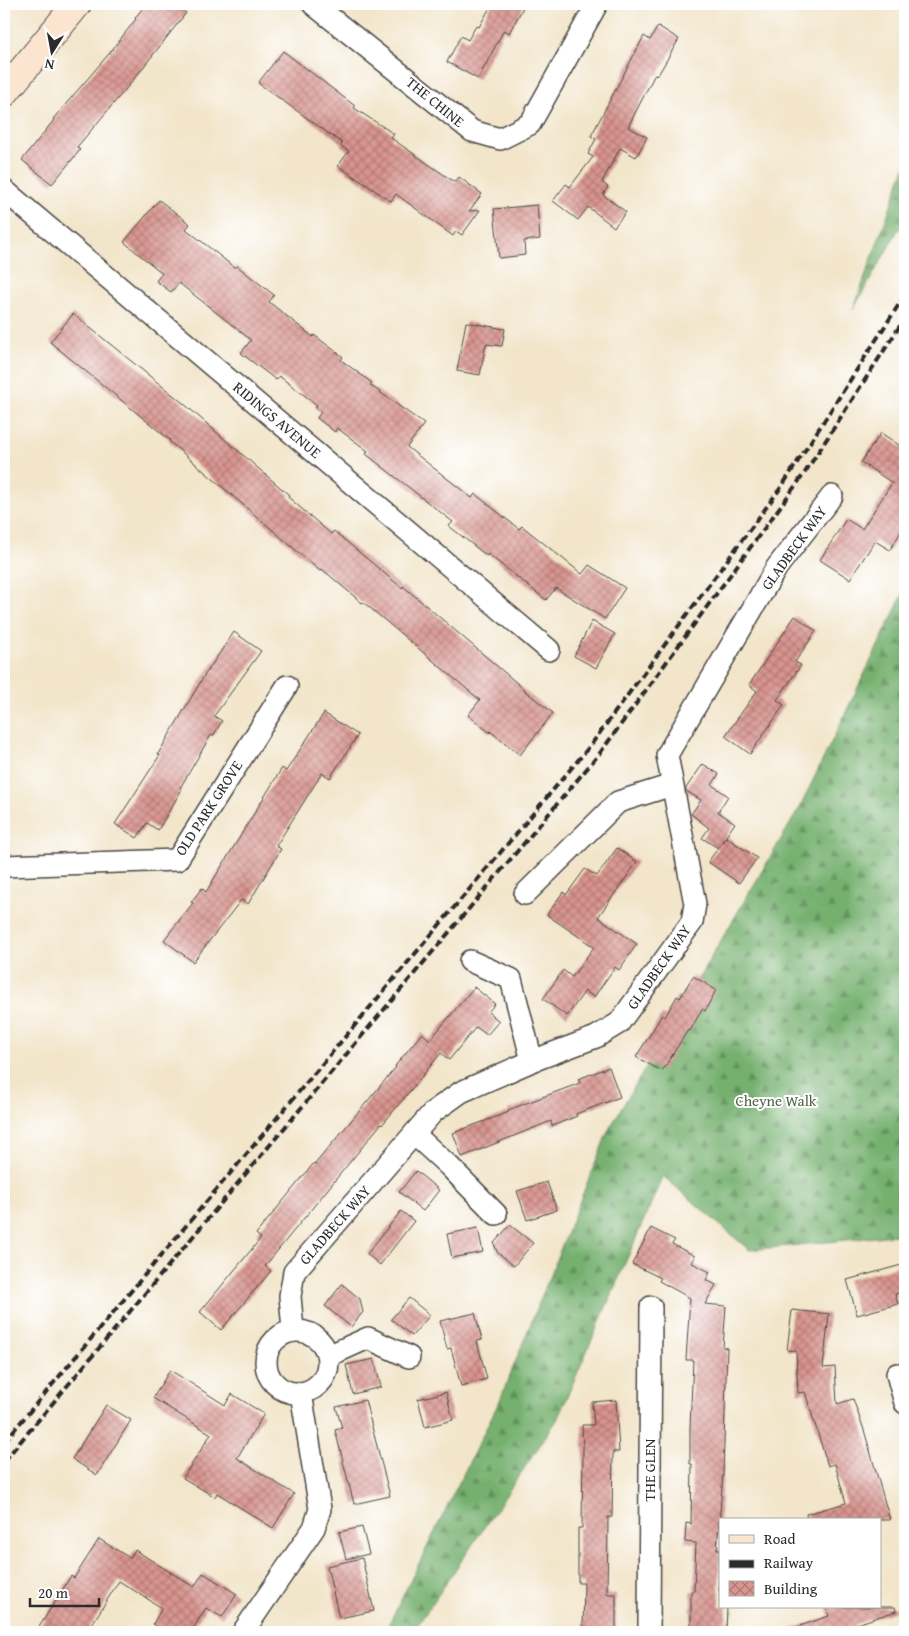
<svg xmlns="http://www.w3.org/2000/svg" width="909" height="1636" font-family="'Gentium Book Plus',serif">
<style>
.forest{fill:url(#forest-firs);stroke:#506e4c}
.building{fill:url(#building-cross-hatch)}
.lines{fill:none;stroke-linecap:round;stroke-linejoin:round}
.street-casing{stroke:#494743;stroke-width:24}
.secondary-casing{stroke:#494743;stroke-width:30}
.street{stroke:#fff;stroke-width:21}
.secondary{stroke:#fce5d0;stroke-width:28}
.rail{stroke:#2b2b2b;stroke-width:4;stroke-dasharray:8 4;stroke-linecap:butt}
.labels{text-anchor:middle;stroke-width:4;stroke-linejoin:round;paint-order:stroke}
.street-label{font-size:15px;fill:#2b2b2b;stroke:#fff}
.park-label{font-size:15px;fill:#4f6349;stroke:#fff}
</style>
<defs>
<pattern id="forest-firs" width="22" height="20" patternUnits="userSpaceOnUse" patternTransform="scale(1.25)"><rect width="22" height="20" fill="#75b06e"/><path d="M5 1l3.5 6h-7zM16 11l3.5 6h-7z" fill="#608f5b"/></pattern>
<pattern id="building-cross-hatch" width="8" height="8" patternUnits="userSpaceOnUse" patternTransform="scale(1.25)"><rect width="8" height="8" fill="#d9948f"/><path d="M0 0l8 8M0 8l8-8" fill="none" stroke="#b07975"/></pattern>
</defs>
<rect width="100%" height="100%" fill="#fff"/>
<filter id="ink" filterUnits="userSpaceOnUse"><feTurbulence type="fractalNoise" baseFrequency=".02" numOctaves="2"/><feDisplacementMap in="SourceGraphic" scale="10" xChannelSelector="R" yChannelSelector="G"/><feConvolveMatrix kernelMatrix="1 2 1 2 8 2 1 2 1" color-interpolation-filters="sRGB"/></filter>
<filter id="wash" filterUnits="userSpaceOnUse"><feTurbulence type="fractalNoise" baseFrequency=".0096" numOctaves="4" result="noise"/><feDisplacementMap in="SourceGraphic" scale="20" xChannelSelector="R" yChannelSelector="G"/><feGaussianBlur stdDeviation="1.12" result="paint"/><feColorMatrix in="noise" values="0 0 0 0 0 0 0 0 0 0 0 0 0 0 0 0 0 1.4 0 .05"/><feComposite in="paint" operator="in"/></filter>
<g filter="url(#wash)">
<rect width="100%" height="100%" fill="#f2e5ca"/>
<g class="forest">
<polygon points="905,167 905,218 853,310"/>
<polygon points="905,590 905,1234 749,1250 663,1176 557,1420 413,1632 385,1632 500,1400 608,1131 800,807"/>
</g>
<g id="blocks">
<g class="building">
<polygon points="146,4 174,4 186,13 130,84 77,147 80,150 52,184 22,160 54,120 53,119 108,55 136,19 135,18"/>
<polygon points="492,4 525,4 509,33 504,30 478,79 447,62 461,36 468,40 476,26 479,27"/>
<polygon points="658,26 679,39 658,75 655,74 628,127 647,137 636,157 620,148 602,182 608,187 603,195 626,212 614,227 588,207 578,220 553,201 566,184 570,187 593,157 588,154 596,139 591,136 644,36 650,40"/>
<polygon points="283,51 355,106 354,108 394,134 391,138 450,179 455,182 459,177 482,194 469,211 480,210 462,235 456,231 453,236 396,194 391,201 338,166 349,151 341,146 342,143 258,83"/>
<polygon points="159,200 190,224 186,229 235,268 237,266 274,295 269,302 313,337 314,335 343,357 341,360 372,383 370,385 424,424 407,447 472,498 475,494 519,529 522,526 582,574 589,565 625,588 605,619 556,588 546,600 488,554 487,556 449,526 453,522 366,454 368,451 337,428 335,432 317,418 321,412 315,408 317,405 279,376 276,380 241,353 251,340 179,283 171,292 156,281 162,273 124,242"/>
<polygon points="537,205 540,239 524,241 525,255 499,258 494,209"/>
<polygon points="73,314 183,403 289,495 288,497 331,534 334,531 402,588 403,586 525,690 525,691 553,713 520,755 490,731 490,733 468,715 480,700 363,602 362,603 322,569 320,571 169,441 170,440 50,342"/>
<polygon points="466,322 505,329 502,346 486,344 480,375 457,371"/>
<polygon points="881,433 905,449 905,525 890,550 875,541 850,579 820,560 846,519 862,529 892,483 861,462"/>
<polygon points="795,616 816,631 795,662 801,665 777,700 784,705 750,754 725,736 757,691 749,685"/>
<polygon points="592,621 615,634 596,668 574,656"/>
<polygon points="234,632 261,651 214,716 222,721 213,736 211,735 180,788 182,789 158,830 147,823 137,838 115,824 160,755 158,754 204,676"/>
<polygon points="324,713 358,735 330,778 322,773 276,846 281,849 248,904 241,900 193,962 164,940 193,903 191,902 202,888 206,892 282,768 286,771"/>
<polygon points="703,764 719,774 712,785 728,796 718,812 735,823 718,848 702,838 709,828 691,814 701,800 686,791 686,788"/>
<polygon points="726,837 757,858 739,883 708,862"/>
<polygon points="617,848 637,862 598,917 637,944 619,970 615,967 594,997 585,991 567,1016 543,999 563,970 572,977 594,947 547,915 563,892 566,895 585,869 597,876"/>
<polygon points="693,976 716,990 705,1011 702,1009 690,1031 688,1030 662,1071 636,1057 662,1015 665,1017 677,996 680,998"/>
<polygon points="474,987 495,1004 488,1012 499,1021 487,1035 476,1027 449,1060 441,1053 382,1125 381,1124 265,1266 271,1271 221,1330 200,1312 261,1238 256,1234 314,1163 315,1164 396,1067 395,1066 422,1033 430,1040"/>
<polygon points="609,1067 620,1097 576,1114 577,1116 552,1126 551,1121 462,1157 453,1133 509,1112 508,1110 580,1083 578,1079"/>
<polygon points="416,1171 439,1190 423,1211 399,1192"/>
<polygon points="547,1182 557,1210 527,1220 517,1191"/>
<polygon points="401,1211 414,1221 380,1265 367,1254"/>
<polygon points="510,1225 533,1243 514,1266 497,1252 494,1243"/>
<polygon points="478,1228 483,1252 452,1258 447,1234"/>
<polygon points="651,1228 675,1240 672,1244 695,1256 692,1263 710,1272 706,1280 716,1285 705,1304 726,1306 723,1347 727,1348 723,1475 717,1549 720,1549 719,1591 720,1591 720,1607 727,1607 726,1632 691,1632 691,1591 694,1591 696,1543 685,1542 686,1523 691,1524 692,1464 690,1464 690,1428 693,1360 686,1360 690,1298 659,1281 661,1278 632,1264"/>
<polygon points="905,1264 905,1291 895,1294 898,1304 857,1315 847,1280"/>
<polygon points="342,1284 360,1299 363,1312 351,1327 325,1306"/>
<polygon points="409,1298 430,1315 412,1336 391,1319"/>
<polygon points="792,1310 829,1314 823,1368 835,1367 837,1404 853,1399 864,1430 890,1520 807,1520 806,1514 846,1503 835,1464 828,1466 805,1392 798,1393 796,1351 787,1350"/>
<polygon points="475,1313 482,1340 477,1341 487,1379 461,1386 451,1348 447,1349 440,1321"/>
<polygon points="374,1359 381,1387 353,1394 346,1365"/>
<polygon points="170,1370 225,1405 232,1394 264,1414 237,1458 294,1494 273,1528 217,1493 215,1497 183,1478 211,1434 153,1398"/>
<polygon points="446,1392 453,1420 425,1427 418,1399"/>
<polygon points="365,1400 390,1496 354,1504 335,1430 342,1428 336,1407"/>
<polygon points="616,1400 619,1452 613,1452 612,1517 608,1517 607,1594 616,1594 616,1632 583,1632 584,1583 578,1583 578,1528 582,1528 583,1448 582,1425 594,1425 592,1402"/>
<polygon points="106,1405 131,1420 97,1475 72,1459"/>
<polygon points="362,1527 369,1554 346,1559 339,1532"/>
<polygon points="99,1539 130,1558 135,1550 194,1587 203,1573 237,1594 222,1617 206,1608 191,1632 167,1632 153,1624 162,1608 119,1581 87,1632 36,1632 71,1576 74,1578"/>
<polygon points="362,1558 374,1611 339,1618 327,1566"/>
<polygon points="826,1607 895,1607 896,1611 854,1625 860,1632 791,1632 791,1629 829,1616"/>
</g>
</g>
</g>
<g filter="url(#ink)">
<use href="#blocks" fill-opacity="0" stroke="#494743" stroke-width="1"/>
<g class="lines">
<g class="street-casing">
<g id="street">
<polyline points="313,4 472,131 500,139 530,124 597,4"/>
<polyline points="4,190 549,650"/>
<polyline points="4,866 177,860 287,686"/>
<polyline points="525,894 618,802 672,785"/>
<polyline points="470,961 511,979 532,1061"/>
<polyline points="414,1134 449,1166 496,1214"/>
<polyline points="293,1330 290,1296 294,1272 433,1112 461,1092 532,1061 596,1037 619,1023 692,922 695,904 667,755 777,567 832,496"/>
<circle cx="297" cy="1362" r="31"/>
<polyline points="328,1356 368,1338 409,1357"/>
<polyline points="897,1374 905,1403"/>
<polyline points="243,1632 314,1528 320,1509 301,1393"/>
<polyline points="649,1632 651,1307"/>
</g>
</g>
<g class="secondary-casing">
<polyline id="secondary" points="4,93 77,4"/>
</g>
<use href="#street" class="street"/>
<use href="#secondary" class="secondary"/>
<g class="rail">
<polyline points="4,1442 590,746 782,486 905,295"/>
<polyline points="4,1461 600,753 804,474 905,318"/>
</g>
</g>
</g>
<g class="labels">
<g class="street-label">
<text transform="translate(435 102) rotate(39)" y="5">THE CHINE</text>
<text transform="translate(277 420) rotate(40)" y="5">RIDINGS AVENUE</text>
<text transform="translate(794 548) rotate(-54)" y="5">GLADBECK WAY</text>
<text transform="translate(209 808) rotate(-57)" y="5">OLD PARK GROVE</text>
<text transform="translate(659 967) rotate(-55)" y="5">GLADBECK WAY</text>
<text transform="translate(335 1225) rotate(-49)" y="5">GLADBECK WAY</text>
<text transform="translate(650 1470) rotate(-90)" y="5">THE GLEN</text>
</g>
<g class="park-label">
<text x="776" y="1106">Cheyne Walk</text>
</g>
</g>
<rect width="909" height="1636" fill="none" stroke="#fff" stroke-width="20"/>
<rect x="719" y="1518" width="162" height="90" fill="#ffffff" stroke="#aaaaaa"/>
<rect x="729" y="1535" width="25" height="8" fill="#fce5d0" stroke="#aaaaaa"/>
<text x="764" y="1544" font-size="15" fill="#2b2b2b">Road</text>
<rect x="729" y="1560" width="25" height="8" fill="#2b2b2b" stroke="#aaaaaa"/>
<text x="764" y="1568" font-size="15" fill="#2b2b2b">Railway</text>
<rect x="729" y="1581" width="25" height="15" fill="url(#building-cross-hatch)" stroke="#aaaaaa"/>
<text x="764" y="1594" font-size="15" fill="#2b2b2b">Building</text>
<g transform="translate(52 52) rotate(191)" stroke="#ffffff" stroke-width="4" paint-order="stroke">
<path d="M0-4L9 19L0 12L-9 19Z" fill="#2b2b2b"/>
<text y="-8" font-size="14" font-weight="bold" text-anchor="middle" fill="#2b2b2b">N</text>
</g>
<path d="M30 1598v8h69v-8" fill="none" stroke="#2b2b2b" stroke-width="2.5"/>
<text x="38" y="1598" font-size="15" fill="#2b2b2b" stroke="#ffffff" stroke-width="4" paint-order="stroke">20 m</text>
</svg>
